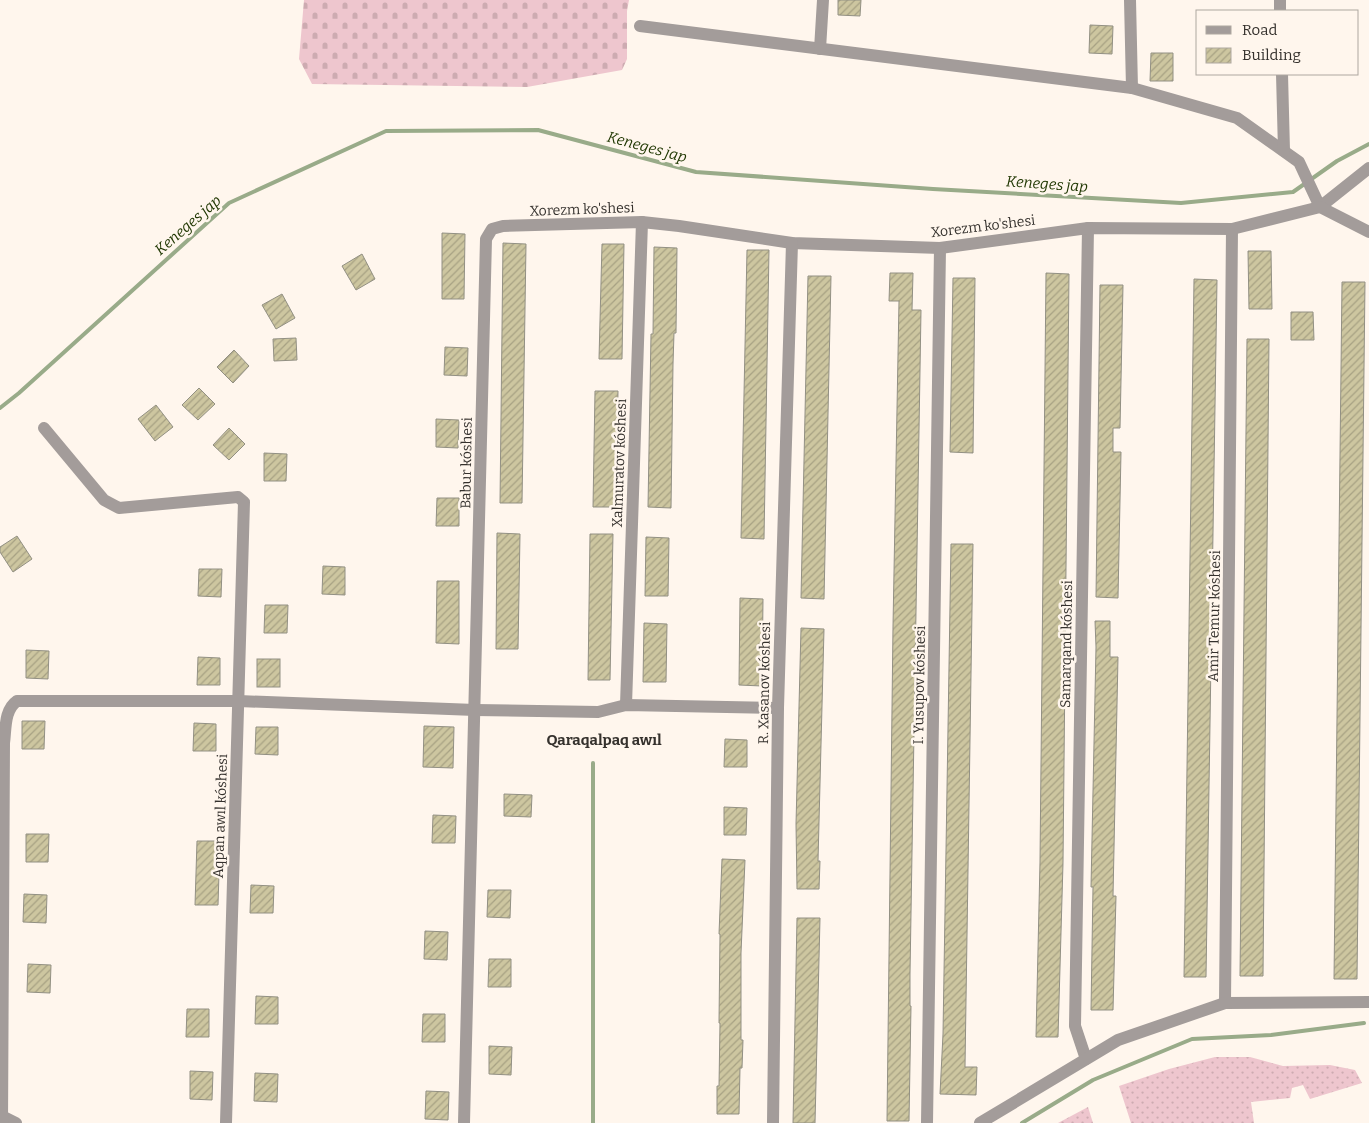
<svg xmlns="http://www.w3.org/2000/svg" width="1369" height="1123" font-family="Bitter,serif">
<style>
.grass{fill:url(#grass-dots)}
.cemetery{fill:url(#cemetery-stones)}
.lines{fill:none;stroke-linecap:round;stroke-linejoin:round}
.stream{stroke:#99ab89;stroke-width:4}
.building{fill:url(#building-hatch);stroke:#929083}
.minor{stroke:#a39c9a;stroke-width:12}
.labels{text-anchor:middle;stroke-width:5;stroke-linejoin:round;paint-order:stroke}
.street-label{font-size:14px;fill:#35312d;stroke:#fff6ed}
.water-label{font-size:15px;font-style:italic;fill:#213803;stroke:#fff6ed}
.neighbourhood-label{font-size:15px;font-weight:bold;fill:#35312d;stroke:#fff6ed}
</style>
<defs>
<pattern id="grass-dots" width="8" height="8" patternUnits="userSpaceOnUse" patternTransform="scale(1.25)"><rect width="8" height="8" fill="#eec6ce"/><path d="M2 2h.1M6 6h.1" fill="none" stroke="#cdabb1" stroke-width="1.8" stroke-linecap="round"/></pattern>
<pattern id="cemetery-stones" width="16" height="16" patternUnits="userSpaceOnUse" patternTransform="scale(1.25)"><rect width="16" height="16" fill="#eec6ce"/><path d="M2 7V4a2 2 0 0 1 4 0v3zM10 15v-3a2 2 0 0 1 4 0v3z" fill="#cdabb1"/></pattern>
<pattern id="building-hatch" width="6" height="6" patternUnits="userSpaceOnUse" patternTransform="scale(1.25)"><rect width="6" height="6" fill="#cdc6a0"/><path d="M-1 1l2-2M0 6l6-6M5 7l2-2" fill="none" stroke="#a7a183"/></pattern>
</defs>
<rect width="100%" height="100%" fill="#fff6ed"/>
<g class="grass">
<polygon points="1215,1057 1250,1057 1283,1066 1330,1065 1355,1070 1362,1083 1310,1099 1303,1085 1292,1088 1290,1098 1251,1102 1254,1123 1131,1123 1119,1086 1169,1069"/>
<polygon points="1088,1107 1093,1123 1058,1123"/>
</g>
<polygon class="cemetery" points="304,0 629,0 627,11 627,59 622,70 527,87 312,84 299,59"/>
<g class="lines">
<g class="stream">
<polyline points="0,408 19,393 229,203 386,131 538,130 696,172 933,189 1181,203 1293,192 1337,161 1369,144"/>
<polyline points="593,763 593,1123"/>
<polyline points="1022,1123 1093,1080 1192,1039 1271,1035 1364,1023"/>
</g>
</g>
<g class="building">
<polygon points="838,0 861,0 860,16 838,15"/>
<polygon points="1090,25 1113,26 1112,54 1089,53"/>
<polygon points="1151,53 1173,53 1173,81 1150,81"/>
<polygon points="442,233 465,234 464,299 442,299"/>
<polygon points="503,243 526,244 522,503 500,503"/>
<polygon points="602,244 624,244 622,359 599,359"/>
<polygon points="654,247 677,248 676,333 674,333 673,364 671,508 648,507 651,334 653,334"/>
<polygon points="747,250 769,250 764,539 741,538"/>
<polygon points="1248,251 1271,251 1272,309 1249,309"/>
<polygon points="362,254 375,279 356,290 342,266"/>
<polygon points="890,273 913,273 912,310 921,310 910,974 910,1006 911,1006 909,1121 887,1121 893,626 899,301 889,301"/>
<polygon points="1046,273 1069,274 1063,863 1058,1037 1036,1037 1040,862"/>
<polygon points="808,276 831,276 824,599 801,598"/>
<polygon points="953,278 975,278 973,453 950,452"/>
<polygon points="1194,279 1217,280 1206,977 1184,977"/>
<polygon points="1342,282 1365,282 1357,979 1334,979"/>
<polygon points="1100,285 1123,285 1120,428 1113,428 1113,452 1121,452 1118,598 1096,597"/>
<polygon points="282,294 295,318 276,329 262,305"/>
<polygon points="1291,312 1313,312 1314,340 1291,340"/>
<polygon points="296,338 297,360 274,361 273,339"/>
<polygon points="1247,339 1269,339 1263,976 1240,976"/>
<polygon points="445,347 468,348 467,376 444,375"/>
<polygon points="234,350 249,366 233,383 217,367"/>
<polygon points="199,388 215,404 198,420 182,405"/>
<polygon points="595,391 618,391 616,507 593,507"/>
<polygon points="156,405 173,427 155,441 138,419"/>
<polygon points="436,419 459,420 458,448 436,447"/>
<polygon points="229,428 245,444 229,460 213,445"/>
<polygon points="264,453 287,454 286,481 264,481"/>
<polygon points="437,498 459,498 459,526 436,526"/>
<polygon points="497,533 520,534 518,649 496,649"/>
<polygon points="590,534 613,534 610,680 588,680"/>
<polygon points="17,536 32,559 13,572 0,552 0,547"/>
<polygon points="646,537 669,538 668,596 645,596"/>
<polygon points="951,544 973,544 965,1067 977,1067 976,1095 940,1094 943,1034"/>
<polygon points="323,566 345,567 345,595 322,594"/>
<polygon points="199,569 222,569 221,597 198,596"/>
<polygon points="437,581 459,581 459,644 436,643"/>
<polygon points="740,598 763,599 762,686 739,685"/>
<polygon points="265,605 288,605 287,633 264,633"/>
<polygon points="1095,621 1110,621 1110,657 1118,657 1113,896 1116,896 1113,1010 1091,1010 1093,887 1091,887 1096,647"/>
<polygon points="644,623 667,624 666,682 643,682"/>
<polygon points="801,628 824,629 818,861 820,861 819,889 797,889 796,824"/>
<polygon points="26,650 49,651 48,679 26,678"/>
<polygon points="198,657 220,658 220,685 197,685"/>
<rect x="257" y="659" width="23" height="28"/>
<polygon points="22,721 45,721 44,749 22,749"/>
<polygon points="194,723 216,724 216,751 193,751"/>
<polygon points="424,726 454,727 453,768 423,767"/>
<polygon points="256,727 278,727 278,755 255,754"/>
<polygon points="725,739 747,740 747,767 724,767"/>
<polygon points="504,794 532,795 531,817 504,816"/>
<polygon points="724,807 747,808 746,835 724,835"/>
<polygon points="433,815 456,816 455,843 432,843"/>
<polygon points="26,834 49,834 48,862 26,862"/>
<polygon points="197,841 220,841 218,905 195,905"/>
<polygon points="722,859 745,860 741,953 741,1040 743,1040 742,1068 740,1068 739,1114 717,1114 717,1086 719,1086 720,1023 719,1023 720,934 719,934"/>
<polygon points="251,885 274,886 273,913 250,913"/>
<polygon points="488,890 511,890 510,918 487,917"/>
<polygon points="24,894 47,895 46,923 23,922"/>
<polygon points="797,918 820,918 815,1123 793,1123"/>
<polygon points="425,931 448,932 447,960 424,959"/>
<polygon points="489,959 511,959 511,987 488,987"/>
<polygon points="28,964 51,965 50,993 27,992"/>
<polygon points="256,996 278,997 278,1024 255,1024"/>
<polygon points="187,1009 209,1009 209,1037 186,1037"/>
<polygon points="423,1014 445,1014 445,1042 422,1042"/>
<polygon points="489,1046 512,1047 511,1075 489,1074"/>
<polygon points="190,1071 213,1072 212,1100 190,1099"/>
<polygon points="255,1073 278,1074 277,1102 254,1101"/>
<polygon points="426,1091 449,1092 448,1120 425,1119"/>
</g>
<g class="lines">
<g class="minor">
<polyline points="1130,0 1132,88"/>
<polyline points="1280,0 1280,11"/>
<polyline points="640,26 1132,88 1237,118 1299,162 1320,207 1369,168"/>
<polyline points="820,49 823,0"/>
<polyline points="1282,74 1284,151"/>
<polyline points="44,428 104,500 119,508 238,497 244,502 226,1123"/>
<polyline points="626,705 642,222"/>
<polyline points="1225,1003 1232,229"/>
<polyline points="1086,1059 1075,1026 1088,228"/>
<polyline points="0,1115 16,1123"/>
<path d="M2,1123L4,743C6,729 4,710 17,701H239L475,710L598,712L626,705L778,708"/>
<polyline points="464,1123 486,239 492,229 503,226 642,222 679,226 792,243 940,248 1088,228 1232,229 1320,207 1369,232"/>
<polyline points="773,1123 778,708 792,243"/>
<polyline points="927,1123 940,248"/>
<polyline points="980,1123 1118,1040 1225,1003 1369,1002"/>
</g>
</g>
<g class="labels">
<g class="street-label">
<text transform="translate(582 209) rotate(-2)" y="5">Xorezm ko'shesi</text>
<text transform="translate(983 226) rotate(-7)" y="5">Xorezm ko'shesi</text>
<text transform="translate(466 463) rotate(-89)" y="5">Babur kóshesi</text>
<text transform="translate(619 463) rotate(-88)" y="5">Xalmuratov kóshesi</text>
<text transform="translate(1214 616) rotate(-89)" y="5">Amir Temur kóshesi</text>
<text transform="translate(1066 644) rotate(-89)" y="5">Samarqand kóshesi</text>
<text transform="translate(764 683) rotate(-89)" y="5">R. Xasanov kóshesi</text>
<text transform="translate(919 685) rotate(-89)" y="5">I. Yusupov kóshesi</text>
<text transform="translate(220 816) rotate(-88)" y="5">Aqpan awıl kóshesi</text>
</g>
<g class="water-label">
<text transform="translate(647 147) rotate(15)" y="5">Keneges jap</text>
<text transform="translate(1047 184) rotate(4)" y="5">Keneges jap</text>
<text transform="translate(188 225) rotate(-41)" y="5">Keneges jap</text>
</g>
<g class="neighbourhood-label">
<text x="604" y="745">Qaraqalpaq awıl</text>
</g>
</g>
<rect x="1196" y="10" width="162" height="65" fill="#fff6ed" stroke="#aea7a0"/>
<rect x="1206" y="26" width="25" height="8" fill="#a39c9a" stroke="#aea7a0"/>
<text x="1242" y="35" font-size="15" fill="#35312d">Road</text>
<rect x="1206" y="48" width="25" height="15" fill="url(#building-hatch)" stroke="#aea7a0"/>
<text x="1242" y="60" font-size="15" fill="#35312d">Building</text>
</svg>
